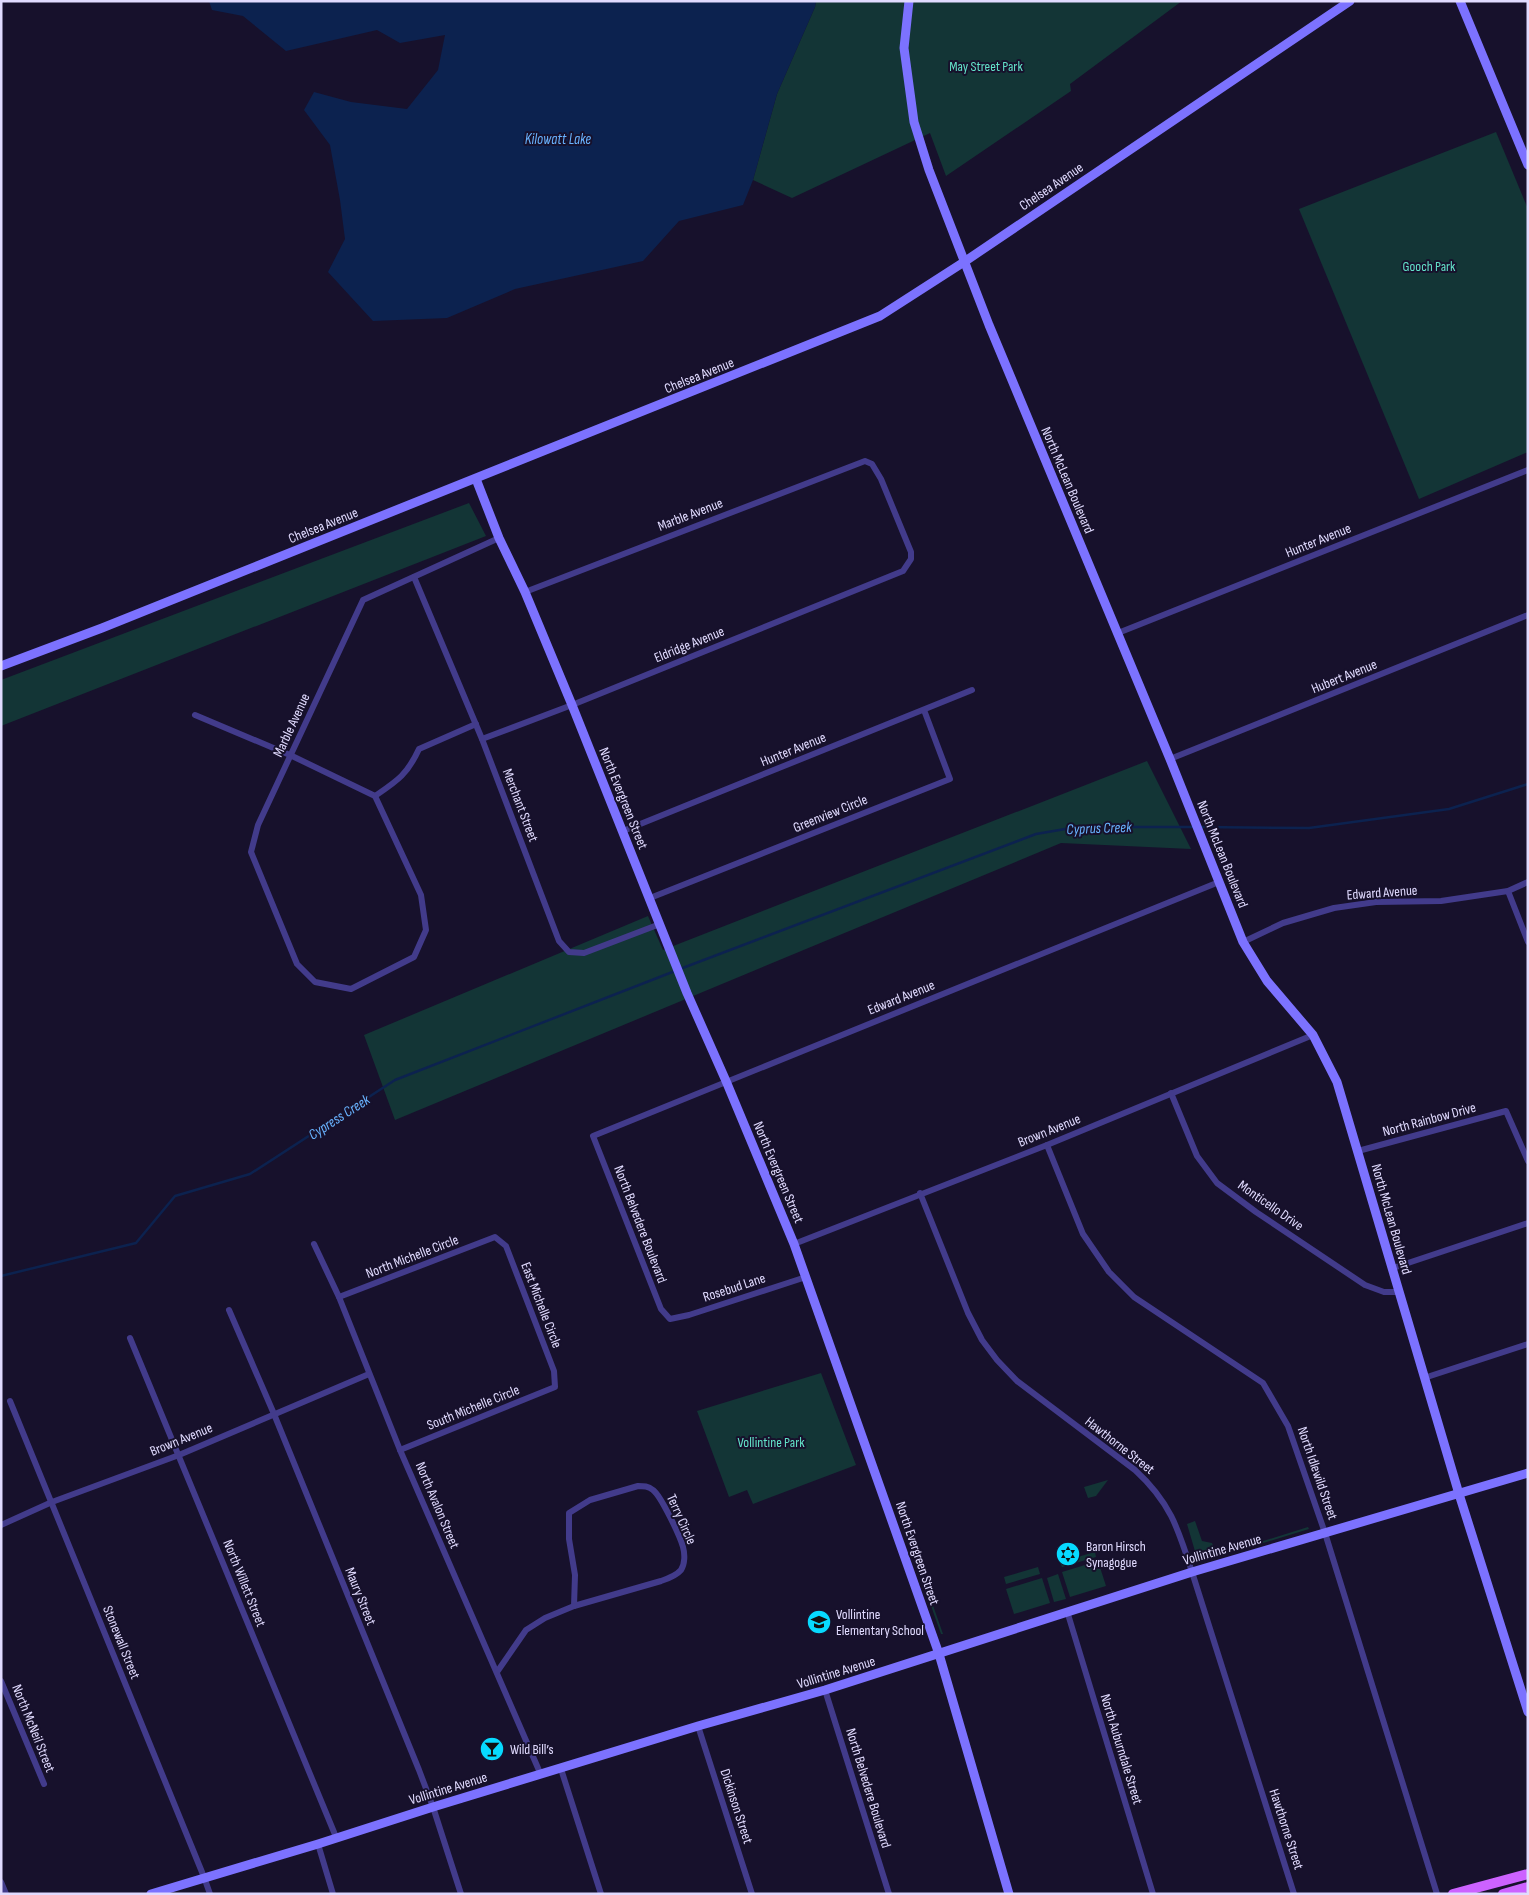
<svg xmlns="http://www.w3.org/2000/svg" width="1529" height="1895" font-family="'Sofia Sans Condensed',sans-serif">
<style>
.green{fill:#133536}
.water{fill:#0c224f}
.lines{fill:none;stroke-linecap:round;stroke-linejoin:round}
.stream{stroke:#0c224f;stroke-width:2.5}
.street{stroke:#423b8b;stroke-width:6}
.secondary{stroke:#7c72ff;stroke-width:9}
.primary{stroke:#cc62ff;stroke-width:10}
.labels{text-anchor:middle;stroke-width:4;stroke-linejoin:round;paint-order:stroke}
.park-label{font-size:14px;fill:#63e3c9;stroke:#17112c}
.street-label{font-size:14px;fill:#e1dbff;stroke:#17112c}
.poi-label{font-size:14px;fill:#e1dbff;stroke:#17112c;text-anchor:start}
.water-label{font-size:15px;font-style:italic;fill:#69b3ff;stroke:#17112c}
</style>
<rect width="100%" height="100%" fill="#17112c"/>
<g class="green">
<polygon points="816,1 1182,1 1070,84 1071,91 946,176 930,133 792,198 753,180 777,94 815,7"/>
<polygon points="1496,132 1528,209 1528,452 1419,499 1299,209"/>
<polygon points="469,503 486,536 1,726 1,680"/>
<polygon points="1147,761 1191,849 1061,843 395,1120 364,1035 648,916 663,950"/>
<polygon points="821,1373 856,1465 753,1504 747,1490 729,1497 697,1411"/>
<polygon points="1108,1480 1096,1496 1088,1498 1084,1487"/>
<polygon points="1195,1521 1202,1541 1212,1543 1216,1553 1197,1558 1187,1524"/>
<polygon points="1308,1527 1309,1529 1260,1544 1260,1542"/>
<polygon points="1095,1552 1096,1557 1062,1567 1060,1562"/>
<polygon points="915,1554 943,1634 941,1634 913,1555"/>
<polygon points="1098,1561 1106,1586 1070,1597 1062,1572"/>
<polygon points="1038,1567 1040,1574 1006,1584 1004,1577"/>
<polygon points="1058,1574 1066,1599 1054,1602 1047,1578"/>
<polygon points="1042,1578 1050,1603 1014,1614 1006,1589"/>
</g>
<polygon class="water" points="209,1 816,1 815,7 777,94 753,180 743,205 679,221 643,261 515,289 447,318 373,321 328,272 345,239 340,200 330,145 304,110 314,92 351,102 407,109 438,70 445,35 400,43 377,30 286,51 243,16 212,10"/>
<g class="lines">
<g class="stream">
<polyline points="1200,827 1309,828 1449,809 1528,784"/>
<polyline points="680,969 1036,834 1077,827 1194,827"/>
<polyline points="1,1276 136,1243 175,1196 250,1174 395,1080 675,971"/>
</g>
<g class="street">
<polyline points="414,577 482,739 559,941 569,952 584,953 660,924"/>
<polyline points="1118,633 1528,470"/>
<path d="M195,715L290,755L375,796C397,781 407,775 419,749L476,724"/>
<polyline points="482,739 572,705 903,571 911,559 911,552 881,479 872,464 865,461 525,592"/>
<polyline points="1170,759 1528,615"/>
<polyline points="375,796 421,895 426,930 414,957 351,989 315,982 297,964 251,852 258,825 363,600 499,538"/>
<polyline points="623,831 972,690"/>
<polyline points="1508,891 1528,942"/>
<polyline points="650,898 950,779 924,710"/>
<polyline points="1243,942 1283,923 1334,908 1376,902 1441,901 1508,891 1528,882"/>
<polyline points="1171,1093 1197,1156 1217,1183 1256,1212 1365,1285 1384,1292 1399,1292"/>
<polyline points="1047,1145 1083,1234 1109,1272 1134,1297 1263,1383 1288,1426 1325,1533 1437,1894"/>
<polyline points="1358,1151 1506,1111 1528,1161"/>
<path d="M920,1193L968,1313L982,1340L997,1360L1017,1381L1135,1470C1170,1502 1178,1528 1192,1572L1294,1894"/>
<polyline points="314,1244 339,1297 400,1450 541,1775"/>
<polyline points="794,1244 1047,1145 1313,1035"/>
<polyline points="1393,1268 1528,1223"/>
<polyline points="806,1277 689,1315 670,1319 661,1309 593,1136 1219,882"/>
<polyline points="339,1297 495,1237 506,1246 554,1371 555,1387 400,1450"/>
<polyline points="229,1310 274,1414 419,1770 433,1807 461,1894"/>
<polyline points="130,1338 336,1837"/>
<polyline points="1424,1378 1528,1344"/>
<polyline points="10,1401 204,1877 210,1894"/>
<path d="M638,1486C644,1486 648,1486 653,1490C661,1496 680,1536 683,1547C685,1554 685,1564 681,1570C676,1576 667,1579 661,1581L574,1606L575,1575L569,1539V1513L590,1500Z"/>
<polyline points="1,1525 52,1502 179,1455 369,1374"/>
<polyline points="1067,1611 1153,1894"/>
<polyline points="497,1672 526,1630 545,1618 574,1606"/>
<polyline points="1,1681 44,1784"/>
<polyline points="825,1690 889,1894"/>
<polyline points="698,1726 752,1894"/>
<polyline points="561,1769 601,1894"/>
<polyline points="318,1844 333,1894"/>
<polyline points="1,1882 6,1894"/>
</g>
<g class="secondary">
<polyline points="909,1 904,48 914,122 929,170 989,325 1170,759 1243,942 1267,981 1313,1035 1337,1082 1459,1494 1528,1712"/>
<polyline points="1460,1 1528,165"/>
<polyline points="476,479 499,538 525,592 572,705 687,993 726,1081 794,1244 939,1654 1009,1894"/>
<polyline points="1,666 102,628 880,316 964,262 1350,1"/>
<polyline points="151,1894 318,1844 433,1807 698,1726 825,1690 1192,1572 1528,1473"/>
</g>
<g class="primary">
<polyline points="1453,1894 1528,1874"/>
<polyline points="1503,1894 1528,1887"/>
</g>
</g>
<defs>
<g id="synagogue-disc" transform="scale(1.25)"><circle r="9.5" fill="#07daff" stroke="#17112c"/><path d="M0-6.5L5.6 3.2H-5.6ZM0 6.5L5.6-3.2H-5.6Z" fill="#111"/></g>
<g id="school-disc" transform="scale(1.25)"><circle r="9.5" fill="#07daff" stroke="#17112c"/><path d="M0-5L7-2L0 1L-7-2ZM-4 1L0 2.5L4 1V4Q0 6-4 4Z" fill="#111"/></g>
<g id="bar-disc" transform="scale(1.25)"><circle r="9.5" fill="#07daff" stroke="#17112c"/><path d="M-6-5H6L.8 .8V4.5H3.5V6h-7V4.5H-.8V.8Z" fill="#111"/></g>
</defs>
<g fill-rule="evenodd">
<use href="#synagogue-disc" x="1068" y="1554"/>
<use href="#school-disc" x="819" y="1622"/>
<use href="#bar-disc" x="492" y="1749"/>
</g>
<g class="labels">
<g class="park-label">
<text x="986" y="71">May Street Park</text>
<text x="1429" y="271">Gooch Park</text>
<text x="771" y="1447">Vollintine Park</text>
</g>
<g class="street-label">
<text transform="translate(1051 186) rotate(-34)" y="5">Chelsea Avenue</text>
<text transform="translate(699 375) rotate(-22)" y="5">Chelsea Avenue</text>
<text transform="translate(1068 480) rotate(67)" y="5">North McLean Boulevard</text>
<text transform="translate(690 514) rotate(-21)" y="5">Marble Avenue</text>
<text transform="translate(323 525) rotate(-22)" y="5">Chelsea Avenue</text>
<text transform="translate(1318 540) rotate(-22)" y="5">Hunter Avenue</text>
<text transform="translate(689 644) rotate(-22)" y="5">Eldridge Avenue</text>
<text transform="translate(1344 676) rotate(-22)" y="5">Hubert Avenue</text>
<text transform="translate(291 725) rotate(-65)" y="5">Marble Avenue</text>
<text transform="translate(793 749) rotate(-22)" y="5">Hunter Avenue</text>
<text transform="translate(624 798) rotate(68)" y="5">North Evergreen Street</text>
<text transform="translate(521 805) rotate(69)" y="5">Merchant Street</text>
<text transform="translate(830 813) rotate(-22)" y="5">Greenview Circle</text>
<text transform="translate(1223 854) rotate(68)" y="5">North McLean Boulevard</text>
<text transform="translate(1382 892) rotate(-4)" y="5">Edward Avenue</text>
<text transform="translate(901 997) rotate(-22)" y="5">Edward Avenue</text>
<text transform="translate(1429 1119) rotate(-15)" y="5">North Rainbow Drive</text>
<text transform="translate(1049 1130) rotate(-22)" y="5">Brown Avenue</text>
<text transform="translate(779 1172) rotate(67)" y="5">North Evergreen Street</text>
<text transform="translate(1271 1205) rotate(35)" y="5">Monticello Drive</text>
<text transform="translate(1392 1219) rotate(74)" y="5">North McLean Boulevard</text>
<text transform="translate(641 1224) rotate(69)" y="5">North Belvedere Boulevard</text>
<text transform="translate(412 1256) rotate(-21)" y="5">North Michelle Circle</text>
<text transform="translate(734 1287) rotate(-18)" y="5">Rosebud Lane</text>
<text transform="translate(542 1305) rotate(69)" y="5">East Michelle Circle</text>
<text transform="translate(473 1407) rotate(-22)" y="5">South Michelle Circle</text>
<text transform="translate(181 1439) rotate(-22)" y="5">Brown Avenue</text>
<text transform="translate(1120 1445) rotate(38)" y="5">Hawthorne Street</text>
<text transform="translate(1318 1473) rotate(71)" y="5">North Idlewild Street</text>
<text transform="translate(438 1505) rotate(67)" y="5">North Avalon Street</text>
<text transform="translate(682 1519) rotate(66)" y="5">Terry Circle</text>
<text transform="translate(1222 1549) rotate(-16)" y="5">Vollintine Avenue</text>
<text transform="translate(918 1553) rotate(71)" y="5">North Evergreen Street</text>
<text transform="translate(245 1583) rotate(68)" y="5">North Willett Street</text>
<text transform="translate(361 1596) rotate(68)" y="5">Maury Street</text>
<text transform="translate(122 1642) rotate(68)" y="5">Stonewall Street</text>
<text transform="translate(836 1672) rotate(-17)" y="5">Vollintine Avenue</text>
<text transform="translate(34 1728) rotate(68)" y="5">North McNeil Street</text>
<text transform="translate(1122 1749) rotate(73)" y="5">North Auburndale Street</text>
<text transform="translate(448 1788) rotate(-17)" y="5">Vollintine Avenue</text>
<text transform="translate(869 1788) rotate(73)" y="5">North Belvedere Boulevard</text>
<text transform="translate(737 1806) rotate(72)" y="5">Dickinson Street</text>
<text transform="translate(1287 1829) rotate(72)" y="5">Hawthorne Street</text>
</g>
<g class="poi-label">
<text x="1086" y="1551">Baron Hirsch<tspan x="1086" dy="16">Synagogue</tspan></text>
<text x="836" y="1619">Vollintine<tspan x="836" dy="16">Elementary School</tspan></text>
<text x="510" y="1754">Wild Bill’s</text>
</g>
<g class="water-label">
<text x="558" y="144">Kilowatt Lake</text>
<text transform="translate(1099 828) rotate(-2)" y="5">Cyprus Creek</text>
<text transform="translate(339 1117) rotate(-33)" y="5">Cypress Creek</text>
</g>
</g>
<rect width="1529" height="1895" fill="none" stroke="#e1dbff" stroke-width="5"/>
</svg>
